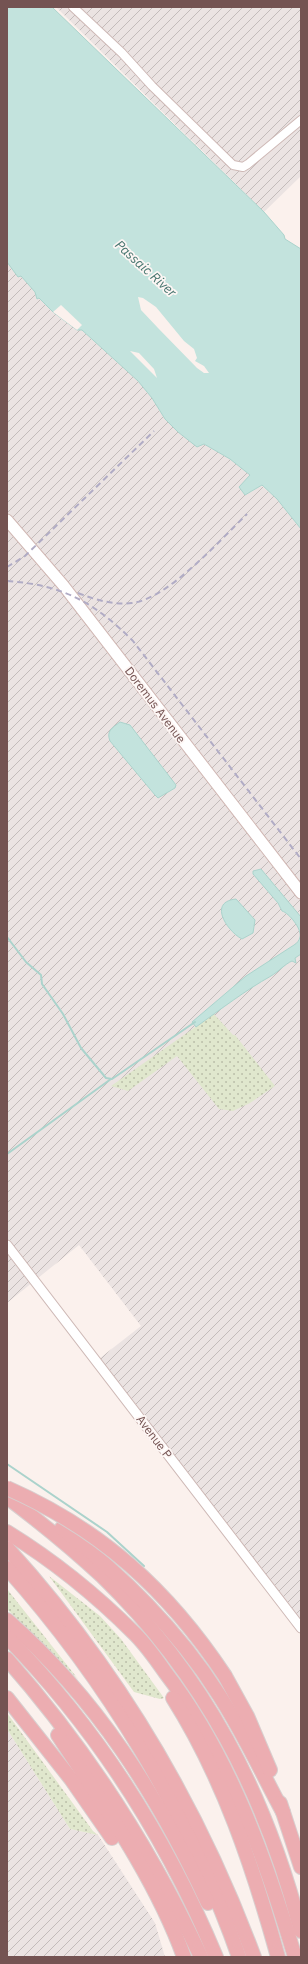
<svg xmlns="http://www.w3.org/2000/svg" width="308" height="1964" font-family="'IBM Plex Sans',sans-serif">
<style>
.industrial{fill:url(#industrial-furrows)}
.grass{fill:url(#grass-dots)}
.water{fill:#c3e3dd;stroke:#abd3cc}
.pier{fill:#fbf1ed}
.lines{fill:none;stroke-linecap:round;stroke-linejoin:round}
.stream{stroke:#abd3cc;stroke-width:2}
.minor-casing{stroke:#ceb9b6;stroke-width:10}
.tertiary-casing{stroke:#ceb9b6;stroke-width:11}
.secondary-casing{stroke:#d1b8b4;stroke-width:13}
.motorway-casing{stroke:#d8cfcf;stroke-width:16}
.minor{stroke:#fff;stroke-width:8}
.tertiary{stroke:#fff;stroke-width:9}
.secondary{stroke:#fff;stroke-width:11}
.motorway{stroke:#ecadb1;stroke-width:14}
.rail{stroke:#b1acc5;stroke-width:2;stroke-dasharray:6 4;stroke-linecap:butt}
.motorway-bridge-casing{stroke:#d8cfcf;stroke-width:16;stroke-linecap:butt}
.motorway-bridge{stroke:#ecadb1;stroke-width:14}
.labels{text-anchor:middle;stroke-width:3.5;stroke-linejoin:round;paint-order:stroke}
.street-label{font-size:12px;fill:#745352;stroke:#fdf6f4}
.water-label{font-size:13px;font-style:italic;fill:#47766f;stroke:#fdf6f4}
</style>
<defs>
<pattern id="industrial-furrows" width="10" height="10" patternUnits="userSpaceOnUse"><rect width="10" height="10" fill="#ebe3e2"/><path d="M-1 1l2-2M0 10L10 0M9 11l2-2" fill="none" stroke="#c3bbba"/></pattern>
<pattern id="grass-dots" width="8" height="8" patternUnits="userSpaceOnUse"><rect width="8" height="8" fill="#e0e7cd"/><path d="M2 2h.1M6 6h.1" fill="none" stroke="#babea9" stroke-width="1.8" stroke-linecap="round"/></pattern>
</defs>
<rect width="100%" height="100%" fill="#fbf1ed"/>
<g class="industrial">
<polygon points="56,7 301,7 301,176 264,212"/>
<polygon points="7,262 18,276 21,276 53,312 82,330 138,381 152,398 165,419 178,432 197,446 204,444 230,459 251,475 251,492 261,485 277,499 301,529 301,1629 95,1362 141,1326 79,1245 7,1303"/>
<polygon points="7,1729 70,1829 98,1835 155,1923 165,1957 7,1957"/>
</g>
<g class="grass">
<polygon points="214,1014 233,1035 235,1035 275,1086 250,1103 233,1111 219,1109 177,1056 128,1091 111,1086"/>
<polygon points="49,1576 100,1616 121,1639 164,1698 160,1699 134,1692"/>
<polygon points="7,1589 78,1679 7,1609"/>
<polygon points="7,1713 93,1831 98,1835 70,1829 7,1729"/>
</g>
<g class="water">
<polygon points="7,7 52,7 264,212 284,235 285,239 301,249 301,529 277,499 262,485 245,495 239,487 250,475 230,459 204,444 197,447 178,432 165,419 152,398 138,381 82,330 77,330 53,312 39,298 37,299 35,292 21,276 18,277 7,262"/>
<path d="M120,722L130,725L176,785L175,788L158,798L155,795L110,741C106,731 112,728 120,722Z"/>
<path d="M261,869L301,917V954L295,958L296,963L292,961C285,964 278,972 271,976C246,990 221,1009 196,1027L192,1022L246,976L294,945C297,943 299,941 300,937C302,929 289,913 282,911L278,903L253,874V871Z"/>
<path d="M236,899L255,920L253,933L242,939C228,932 207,902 236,899Z"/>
</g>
<g class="pier">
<polygon points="138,297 143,298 156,307 184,341 194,349 197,358 195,361 204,366 209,373 204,373 197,368 158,328 141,310"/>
<polygon points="61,305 82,325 77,330 53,312"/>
<polygon points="130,351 139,353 154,369 157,378"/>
</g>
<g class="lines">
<g class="stream">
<polyline points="7,937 26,962 41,975 42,984 63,1014 81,1048 106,1078 112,1079 195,1022"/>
<polyline points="7,1154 111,1079"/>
<polyline points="7,1464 107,1532 144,1566"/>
</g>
<g class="minor-casing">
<polyline id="minor" points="73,7 122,53 152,86 233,165 243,167 248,164 301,120"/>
</g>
<g class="tertiary-casing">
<polyline id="tertiary" points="7,1245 301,1628"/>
</g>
<g class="secondary-casing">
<polyline id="secondary" points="7,520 63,585 301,893"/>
</g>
<g class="motorway-casing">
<g id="motorway">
<path d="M7,1497C40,1522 72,1548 102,1576C205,1676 265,1793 301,1931"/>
<path d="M62,1528C122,1576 177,1629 219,1695C243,1732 262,1773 283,1812"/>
<path d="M7,1532C54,1561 96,1595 135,1634C146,1645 156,1659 165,1672C229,1755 265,1857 295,1957"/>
<path d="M7,1548C115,1667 198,1806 254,1957"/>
<path d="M7,1568C107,1680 189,1815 239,1957"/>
<path d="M7,1620C97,1699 157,1794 208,1903"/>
<path d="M7,1637C98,1730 166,1837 216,1957"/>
<path d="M7,1659C86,1749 151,1849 201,1957"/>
<polyline points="225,1676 247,1716 270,1770"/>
<polyline points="7,1698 71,1779 112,1838"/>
<path d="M173,1698C223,1777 253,1867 278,1957"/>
<path d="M58,1735C103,1804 156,1879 184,1957"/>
<polyline points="280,1803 301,1867"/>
</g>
</g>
<use href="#minor" class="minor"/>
<use href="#tertiary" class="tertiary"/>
<use href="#secondary" class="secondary"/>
<use href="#motorway" class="motorway"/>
<g class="rail">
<polyline points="7,567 25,556 154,431"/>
<path d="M7,581C63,585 94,602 133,641L301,859"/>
<path d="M78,593C96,600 112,605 132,603C168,599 220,540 247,514"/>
</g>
<g class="motorway-bridge-casing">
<path id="motorway-bridge" d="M7,1488C102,1530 168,1590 225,1676"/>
</g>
<use href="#motorway-bridge" class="motorway-bridge"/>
</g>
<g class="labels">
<g class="street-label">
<text transform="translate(155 705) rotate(53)" y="4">Doremus Avenue</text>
<text transform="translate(154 1437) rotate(53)" y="4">Avenue P</text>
</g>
<g class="water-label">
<text transform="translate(146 268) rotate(42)" y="5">Passaic River</text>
</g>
</g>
<rect width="308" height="1964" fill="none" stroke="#745352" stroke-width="16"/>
</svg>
